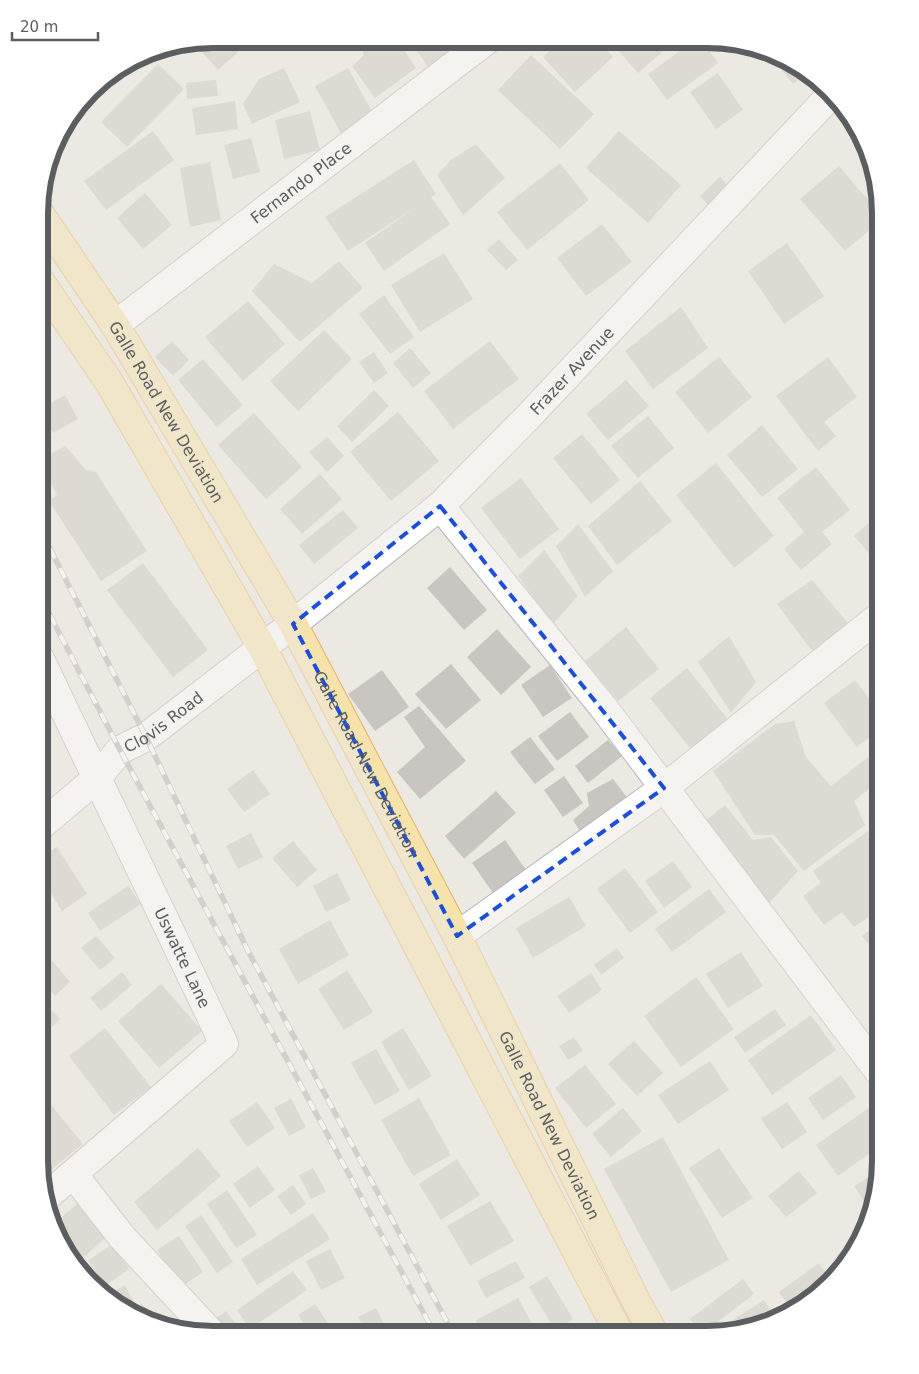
<svg xmlns="http://www.w3.org/2000/svg" width="919" height="1374" font-family="'DejaVu Sans',sans-serif">
<style>
.building{fill:#c9c5c1}
.lines{fill:none;stroke-linecap:round;stroke-linejoin:round}
.street-casing{stroke:#b3b5b8;stroke-width:30}
.primary-casing{stroke:#e3b264;stroke-width:30}
.street{stroke:#fff;stroke-width:28}
.primary{stroke:#f6e3ac;stroke-width:28}
.rail-casing{stroke:#b0b1b1;stroke-width:5.5}
.rail{stroke:#fff;stroke-width:4;stroke-dasharray:11;stroke-linecap:butt}
.marked{fill:none;stroke:#1d4ed8;stroke-width:4;stroke-dasharray:10 6;stroke-linejoin:round}
.labels{text-anchor:middle;stroke-width:4;stroke-linejoin:round;paint-order:stroke}
.street-label{font-size:16px;fill:#5b5e61;stroke:#fff}
.rim{fill:none;stroke:#5b5e61;stroke-width:6}
</style>
<rect width="100%" height="100%" fill="#ece9e2"/>
<g class="building">
<polygon points="214,39 242,39 247,44 218,70 201,51"/>
<polygon points="292,39 311,39 301,48"/>
<polygon points="357,39 396,39 416,68 375,98 352,66 364,55"/>
<polygon points="409,39 474,40 430,70"/>
<polygon points="562,40 598,40 613,57 575,92 543,57"/>
<polygon points="609,40 676,40 638,73"/>
<polygon points="695,40 702,40 718,63 667,100 648,74"/>
<polygon points="531,55 594,114 560,149 498,90"/>
<polygon points="771,57 807,72 793,84"/>
<polygon points="158,64 184,89 127,147 101,122"/>
<polygon points="284,68 300,102 252,124 243,104 259,79"/>
<polygon points="348,68 377,121 344,139 315,86"/>
<polygon points="718,73 743,110 716,129 690,92"/>
<polygon points="216,80 218,96 187,99 186,83"/>
<polygon points="235,101 238,129 196,135 192,108"/>
<polygon points="310,111 320,150 284,159 275,120"/>
<polygon points="153,131 174,160 106,210 84,181"/>
<polygon points="619,131 681,185 648,223 586,168"/>
<polygon points="251,138 260,172 233,179 224,145"/>
<polygon points="476,144 505,178 463,215 437,175 451,160"/>
<polygon points="414,160 436,194 431,197 450,224 384,271 365,243 416,207 348,251 325,217"/>
<polygon points="210,162 221,220 190,227 180,168"/>
<polygon points="560,163 589,200 527,250 497,212"/>
<polygon points="839,166 880,214 880,221 845,251 800,199"/>
<polygon points="720,177 731,190 711,208 700,196"/>
<polygon points="145,193 172,225 143,249 117,218"/>
<polygon points="602,224 632,262 586,296 557,258"/>
<polygon points="499,239 518,260 506,270 487,250"/>
<polygon points="787,243 824,296 784,324 748,271"/>
<polygon points="444,253 473,299 420,332 391,285"/>
<polygon points="339,261 363,288 300,342 252,291 274,264 312,283"/>
<polygon points="384,295 414,337 390,354 359,314"/>
<polygon points="248,301 285,344 243,381 205,337"/>
<polygon points="681,307 708,348 653,389 625,351"/>
<polygon points="324,330 352,359 298,411 270,381"/>
<polygon points="172,341 189,360 173,376 155,357"/>
<polygon points="490,341 519,379 453,429 424,391"/>
<polygon points="410,348 431,373 413,388 393,363"/>
<polygon points="374,352 388,373 374,383 359,362"/>
<polygon points="719,357 752,397 708,433 675,392"/>
<polygon points="828,357 857,397 824,422 836,436 818,451 776,396"/>
<polygon points="203,359 243,405 217,427 178,380"/>
<polygon points="626,380 649,406 608,440 586,414"/>
<polygon points="374,390 389,406 352,442 337,426"/>
<polygon points="65,395 78,419 53,433 40,409"/>
<polygon points="398,412 439,461 391,501 350,452"/>
<polygon points="254,413 302,467 266,499 218,445"/>
<polygon points="648,416 674,448 638,478 611,446"/>
<polygon points="762,425 798,469 762,497 727,455"/>
<polygon points="582,434 620,480 591,504 553,458"/>
<polygon points="327,437 344,456 327,472 309,452"/>
<polygon points="65,446 86,470 95,471 147,551 101,581 49,501 57,495 40,460"/>
<polygon points="716,463 774,536 734,568 676,495"/>
<polygon points="816,467 850,510 822,532 832,544 801,570 784,549 804,532 777,498"/>
<polygon points="320,474 342,499 302,534 280,509"/>
<polygon points="521,478 559,529 520,559 481,508"/>
<polygon points="640,481 672,521 617,565 588,526"/>
<polygon points="343,510 358,528 314,564 299,545"/>
<polygon points="880,513 880,566 854,536"/>
<polygon points="578,524 613,571 585,597 556,546"/>
<polygon points="544,550 578,596 553,624 518,576"/>
<polygon points="143,563 208,650 173,677 107,590"/>
<polygon points="450,567 487,610 464,630 427,588"/>
<polygon points="812,580 851,627 815,655 777,604"/>
<polygon points="626,627 659,669 618,701 585,661"/>
<polygon points="497,629 531,667 501,695 467,657"/>
<polygon points="729,636 756,682 731,713 698,662"/>
<polygon points="451,664 481,700 446,729 415,694"/>
<polygon points="550,665 572,698 543,717 521,685"/>
<polygon points="687,668 730,722 693,752 650,698"/>
<polygon points="382,670 409,707 375,731 348,694"/>
<polygon points="855,680 880,713 880,729 857,747 824,703"/>
<polygon points="419,706 466,761 420,799 397,772 425,747 404,717"/>
<polygon points="570,712 589,737 557,761 538,736"/>
<polygon points="794,721 806,757 831,786 880,748 880,780 854,801 865,825 804,871 774,835 755,835 713,771 775,724"/>
<polygon points="530,737 555,769 535,784 510,752"/>
<polygon points="608,740 622,756 588,783 575,766"/>
<polygon points="253,770 270,794 244,812 227,789"/>
<polygon points="564,776 583,803 563,817 544,790"/>
<polygon points="613,779 629,800 581,833 573,820 589,806 587,793"/>
<polygon points="496,791 516,813 464,859 445,836"/>
<polygon points="725,805 753,840 771,837 798,871 769,903 705,821"/>
<polygon points="868,831 880,846 880,909 854,927 842,912 824,925 803,896 821,883 813,871"/>
<polygon points="251,833 263,857 238,869 226,846"/>
<polygon points="505,840 531,877 498,900 472,863"/>
<polygon points="293,841 317,870 297,887 272,858"/>
<polygon points="57,847 87,894 62,911 39,875 39,858"/>
<polygon points="673,861 692,887 664,908 645,881"/>
<polygon points="625,868 658,912 630,933 597,889"/>
<polygon points="337,873 351,900 326,912 313,886"/>
<polygon points="128,886 141,904 100,931 88,913"/>
<polygon points="709,889 726,912 672,952 655,929"/>
<polygon points="569,897 586,926 533,958 516,928"/>
<polygon points="330,920 349,955 298,984 279,949"/>
<polygon points="880,922 880,959 862,936"/>
<polygon points="96,936 115,958 100,970 81,948"/>
<polygon points="39,945 70,982 55,996 39,977"/>
<polygon points="617,948 624,958 601,975 594,965"/>
<polygon points="741,952 763,986 728,1008 706,974"/>
<polygon points="347,970 373,1012 344,1030 318,989"/>
<polygon points="122,972 132,985 101,1011 90,998"/>
<polygon points="591,973 602,990 569,1013 557,996"/>
<polygon points="696,977 734,1029 681,1067 644,1016"/>
<polygon points="161,984 202,1031 159,1068 118,1021"/>
<polygon points="880,1001 880,1025 869,1008"/>
<polygon points="44,1002 60,1019 41,1038 39,1035 39,1008"/>
<polygon points="775,1009 786,1025 745,1053 734,1037"/>
<polygon points="811,1015 836,1050 772,1095 748,1060"/>
<polygon points="105,1028 151,1087 114,1115 69,1056"/>
<polygon points="403,1028 432,1076 409,1090 381,1042"/>
<polygon points="574,1037 583,1051 568,1060 559,1046"/>
<polygon points="634,1041 663,1073 637,1096 608,1064"/>
<polygon points="376,1049 400,1091 375,1105 351,1063"/>
<polygon points="710,1061 729,1090 678,1124 658,1095"/>
<polygon points="585,1065 616,1104 586,1128 555,1088"/>
<polygon points="841,1075 856,1097 823,1120 808,1098"/>
<polygon points="39,1090 83,1144 42,1177 39,1162"/>
<polygon points="419,1098 451,1155 413,1176 381,1120"/>
<polygon points="291,1099 306,1127 289,1136 274,1108"/>
<polygon points="257,1102 275,1128 247,1147 229,1121"/>
<polygon points="787,1102 807,1132 782,1149 761,1119"/>
<polygon points="870,1107 880,1122 880,1146 838,1176 816,1145"/>
<polygon points="623,1108 642,1131 611,1157 592,1134"/>
<polygon points="663,1137 729,1260 671,1292 604,1169"/>
<polygon points="198,1148 221,1176 157,1230 134,1202"/>
<polygon points="719,1148 753,1198 722,1218 689,1168"/>
<polygon points="457,1159 480,1195 441,1220 419,1184"/>
<polygon points="258,1166 275,1190 250,1208 233,1184"/>
<polygon points="313,1168 326,1192 311,1199 299,1175"/>
<polygon points="880,1170 880,1173 868,1208 854,1186"/>
<polygon points="799,1171 817,1193 786,1217 768,1196"/>
<polygon points="293,1185 306,1204 291,1215 277,1196"/>
<polygon points="227,1190 257,1235 236,1248 207,1204"/>
<polygon points="490,1201 514,1241 470,1266 447,1226"/>
<polygon points="77,1204 106,1237 84,1257 55,1223"/>
<polygon points="313,1213 330,1239 257,1285 241,1259"/>
<polygon points="201,1215 233,1262 217,1273 185,1226"/>
<polygon points="179,1236 203,1272 181,1287 157,1250"/>
<polygon points="112,1244 129,1269 105,1286 88,1261"/>
<polygon points="330,1249 345,1278 321,1290 306,1261"/>
<polygon points="516,1261 525,1278 486,1298 477,1281"/>
<polygon points="819,1263 831,1280 821,1292 792,1310 779,1292"/>
<polygon points="293,1271 307,1290 250,1329 237,1310"/>
<polygon points="547,1276 573,1319 555,1330 529,1287"/>
<polygon points="743,1279 754,1294 702,1334 690,1319"/>
<polygon points="125,1285 134,1302 124,1307 107,1300 105,1297"/>
<polygon points="518,1298 538,1335 484,1335 476,1320"/>
<polygon points="764,1300 776,1320 709,1335"/>
<polygon points="142,1304 155,1319 133,1311"/>
<polygon points="315,1304 332,1330 326,1334 311,1334 298,1315"/>
<polygon points="376,1308 386,1328 375,1334 367,1334 358,1317"/>
<polygon points="226,1311 243,1333 242,1334 227,1334 215,1319"/>
<polygon points="350,1325 355,1334 333,1334"/>
</g>
<g class="lines">
<g class="street-casing">
<g id="street">
<path id="s1" d="M115,325L487,40"/>
<polyline points="440,506 603,707 880,1073"/>
<path id="s2" d="M40,659L224,1044L46,1197"/>
<path id="s3" d="M39,827L96,779L120,750L146,737L293,624L440,506L527,418L829,97"/>
<polyline points="457,936 664,788 880,616"/>
<polyline points="73,1174 122,1237 212,1334"/>
</g>
</g>
<g class="primary-casing">
<g id="primary">
<path id="s4" d="M40,214L115,325L293,624L457,936L637,1303L655,1335"/>
<polyline points="40,281 109,382 262,647 620,1335"/>
</g>
</g>
<use href="#street" class="street"/>
<use href="#primary" class="primary"/>
<g class="rail-casing">
<g id="rail">
<polyline points="40,529 146,737 246,947 454,1335"/>
<polyline points="40,596 120,750 435,1334"/>
</g>
</g>
<use href="#rail" class="rail"/>
</g>
<path d="M0 0H919V1374H0ZM440,506L664,788L457,936L293,624Z" fill="#ece9e2" fill-opacity=".55" fill-rule="evenodd"/>
<path class="marked" d="M440,506L664,788L457,936L293,624Z"/>
<g class="labels">
<g class="street-label">
<text dy="6" stroke="none"><textPath href="#s1" startOffset="234">Fernando Place</textPath></text>
<text dy="6" stroke="none"><textPath href="#s3" startOffset="704">Frazer Avenue</textPath></text>
<text dy="6" stroke="none"><textPath href="#s4" startOffset="235">Galle Road New Deviation</textPath></text>
<text dy="6" stroke="none"><textPath href="#s3" startOffset="164">Clovis Road</textPath></text>
<text dy="6" stroke="none"><textPath href="#s4" startOffset="640">Galle Road New Deviation</textPath></text>
<text dy="6" stroke="none"><textPath href="#s2" startOffset="331">Uswatte Lane</textPath></text>
<text dy="6" stroke="none"><textPath href="#s4" startOffset="1045">Galle Road New Deviation</textPath></text>
</g>
</g>
<path d="M0 0H919V1374H0ZM213 48H707A165 165 0 0 1 872 213V1161A165 165 0 0 1 707 1326H213A165 165 0 0 1 48 1161V213A165 165 0 0 1 213 48Z" fill="#fff" fill-rule="evenodd"/>
<path class="rim" d="M213 48H707A165 165 0 0 1 872 213V1161A165 165 0 0 1 707 1326H213A165 165 0 0 1 48 1161V213A165 165 0 0 1 213 48Z"/>
<path d="M12 32v8h86v-8" fill="none" stroke="#5b5e61" stroke-width="2.5"/>
<text x="20" y="32" font-size="15" fill="#5b5e61" stroke="#ffffff" stroke-width="4" paint-order="stroke">20 m</text>
</svg>
